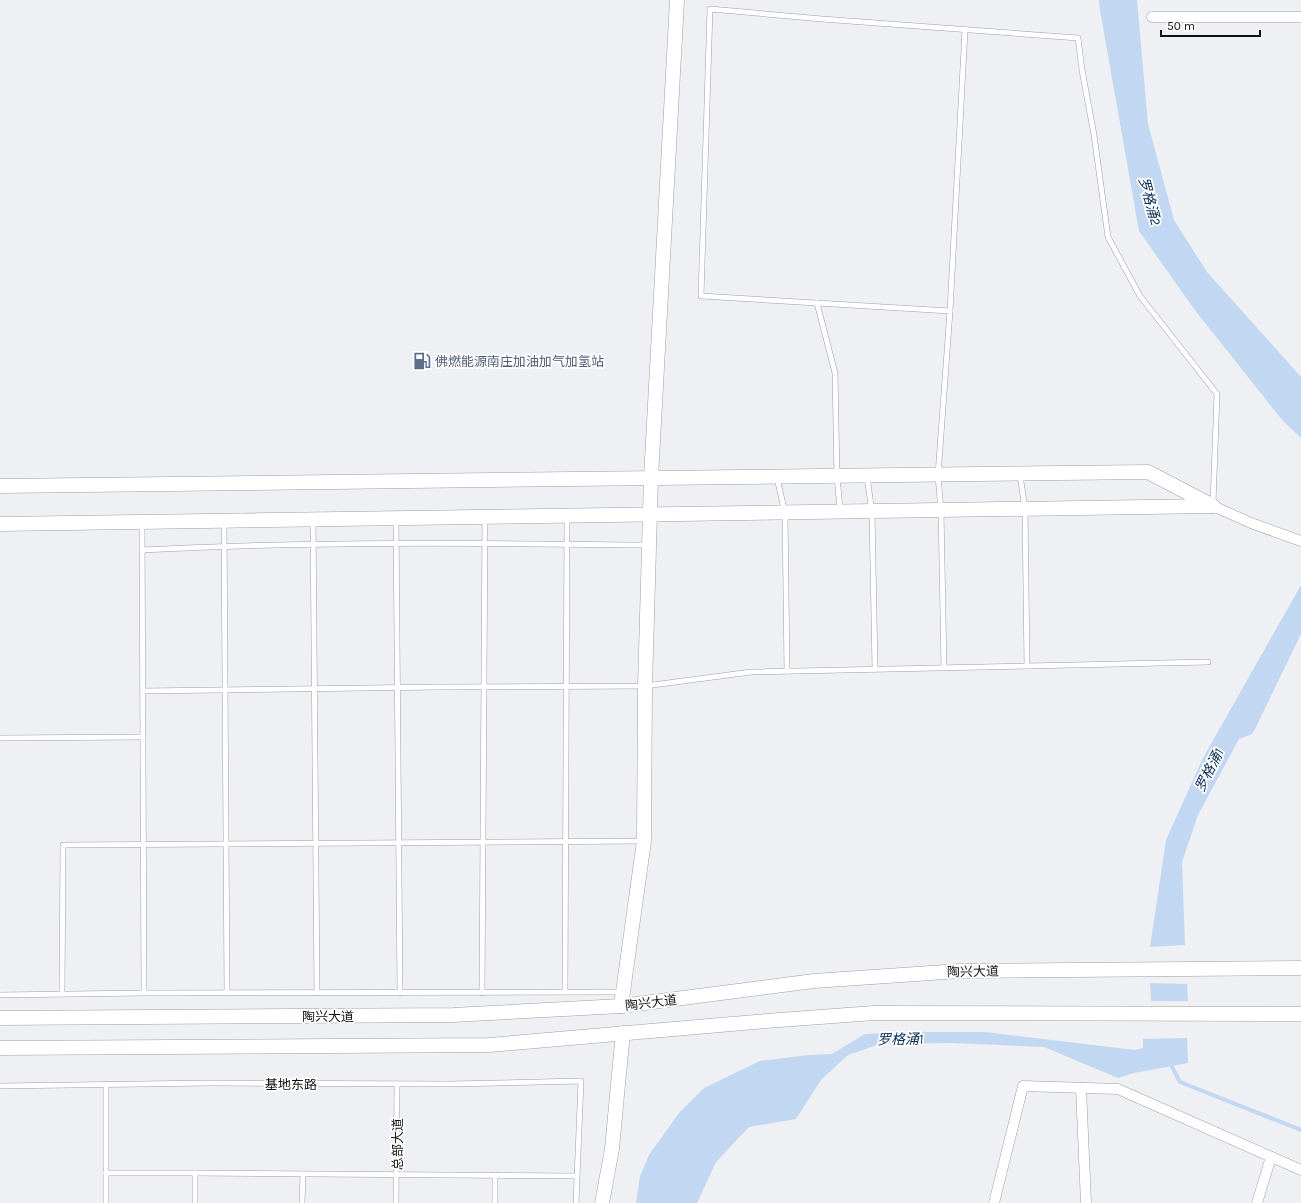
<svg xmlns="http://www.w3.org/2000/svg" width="1301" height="1203" font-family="Karla,'Noto Sans SC',sans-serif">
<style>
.water{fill:#c2d7f2}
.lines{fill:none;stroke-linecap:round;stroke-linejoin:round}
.stream{stroke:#c2d7f2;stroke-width:4}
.lane-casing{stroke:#a0a0a3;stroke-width:6}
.street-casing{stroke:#a0a0a3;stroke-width:11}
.secondary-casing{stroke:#a0a0a3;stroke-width:15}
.lane{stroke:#fff;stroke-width:5}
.street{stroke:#fff;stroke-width:10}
.secondary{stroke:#fff;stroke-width:14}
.labels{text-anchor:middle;stroke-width:3.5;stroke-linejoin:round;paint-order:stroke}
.service-label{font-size:13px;fill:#4e5e75;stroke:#fff;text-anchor:start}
.street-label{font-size:13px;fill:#121213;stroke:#fff}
.water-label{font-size:14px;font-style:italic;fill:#072c54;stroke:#fff}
</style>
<rect width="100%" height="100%" fill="#eff0f3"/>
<g class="water">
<polygon points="1099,0 1137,0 1148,124 1174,220 1207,272 1301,377 1301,438 1283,421 1194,309 1139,231 1100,10"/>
<polygon points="1301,585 1301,634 1256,727 1252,734 1239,739 1198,815 1182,862 1185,945 1150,947 1166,840 1203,758"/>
<polygon points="1150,983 1187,984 1188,1001 1151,1001"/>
<polygon points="917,1032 985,1032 1135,1050 1143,1048 1143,1039 1187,1038 1188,1063 1134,1073 1118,1078 1044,1047 953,1043 880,1044 848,1055 821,1080 796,1119 749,1127 716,1162 697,1203 636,1203 640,1176 649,1155 679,1113 704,1088 760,1061 809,1055 832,1054 865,1034"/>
</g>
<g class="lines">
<polyline class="stream" points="1169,1061 1180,1082 1301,1130"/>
<g class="lane-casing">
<g id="lane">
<polyline points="817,303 835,373 837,476 840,510"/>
<polyline points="950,311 965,30"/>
<polyline points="1020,475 1025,509 1027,666"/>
<polyline points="867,477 872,512 875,669"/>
<polyline points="777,478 785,513 787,671"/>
<polyline points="396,519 400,993"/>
<polyline points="313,520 317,993"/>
<polyline points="224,522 227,993"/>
<polyline points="142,523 144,993"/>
<path d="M142,550C311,541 479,543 647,545"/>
<polyline points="944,668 941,511 938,475 950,311 701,296 710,9 822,19 1078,38 1082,70 1094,135 1108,237 1140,296 1217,394 1213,503"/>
<polyline points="143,691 440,687 645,686 751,672 1208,662"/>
<polyline points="0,738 143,737"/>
<polyline points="565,992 567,517"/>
<polyline points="482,993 485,518"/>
<polyline points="62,994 63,845 642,841"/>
<polyline points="0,995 144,993 621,992"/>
<polyline points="106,1084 106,1203"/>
<polyline points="0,1086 211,1083 450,1084 581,1081 576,1203"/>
<polyline points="106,1173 195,1173 577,1176"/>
<polyline points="195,1203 195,1173"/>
<polyline points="302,1203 303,1174"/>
<polyline points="396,1203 397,1084"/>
<polyline points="495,1203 495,1175"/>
</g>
</g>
<g class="street-casing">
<g id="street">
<polyline points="1152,17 1301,17"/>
<polyline points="1213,506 1251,523 1301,541"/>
<polyline points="1081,1088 1086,1203"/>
<polyline points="994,1203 1023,1086 1118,1089 1301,1170"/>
<polyline points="1257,1203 1271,1157"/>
</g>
</g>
<g class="secondary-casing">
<g id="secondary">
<polyline points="0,486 1148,472 1213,506"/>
<polyline points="0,524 1211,506"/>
<polyline points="621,1006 644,841 645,686 651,478 677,0"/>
<polyline points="0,1018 453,1015 621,1006 814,981 960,971 1301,968"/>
<polyline points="0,1048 489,1045 766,1021 874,1013 1301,1014"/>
<polyline points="602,1203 612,1149 618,1084 623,1033"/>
</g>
</g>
<use href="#lane" class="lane"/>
<use href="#street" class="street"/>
<use href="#secondary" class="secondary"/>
</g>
<defs>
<g id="fuel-bare" transform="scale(1.38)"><path d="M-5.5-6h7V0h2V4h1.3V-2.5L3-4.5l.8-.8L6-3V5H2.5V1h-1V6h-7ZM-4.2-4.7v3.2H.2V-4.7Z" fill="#5c6f8a" stroke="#fff" stroke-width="2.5" paint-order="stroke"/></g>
</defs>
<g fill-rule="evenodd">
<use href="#fuel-bare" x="422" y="361"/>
</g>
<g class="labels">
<g class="service-label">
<text x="435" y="366">佛燃能源南庄加油加气加氢站</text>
</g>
<g class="street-label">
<text transform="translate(973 971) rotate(-1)" y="5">陶兴大道</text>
<text transform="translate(651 1002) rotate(-7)" y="5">陶兴大道</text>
<text x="328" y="1021">陶兴大道</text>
<text x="291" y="1089">基地东路</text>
<text transform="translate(397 1144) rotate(-90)" y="5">总部大道</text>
</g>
<g class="water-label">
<text transform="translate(1150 201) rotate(75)" y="5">罗格涌2</text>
<text transform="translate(1209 770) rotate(-63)" y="5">罗格涌1</text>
<text transform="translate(900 1039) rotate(-1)" y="5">罗格涌1</text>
</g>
</g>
<path d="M1161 30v6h99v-6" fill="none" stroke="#121213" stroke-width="2"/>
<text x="1167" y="30" font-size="12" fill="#121213" stroke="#ffffff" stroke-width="3" paint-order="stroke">50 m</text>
</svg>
